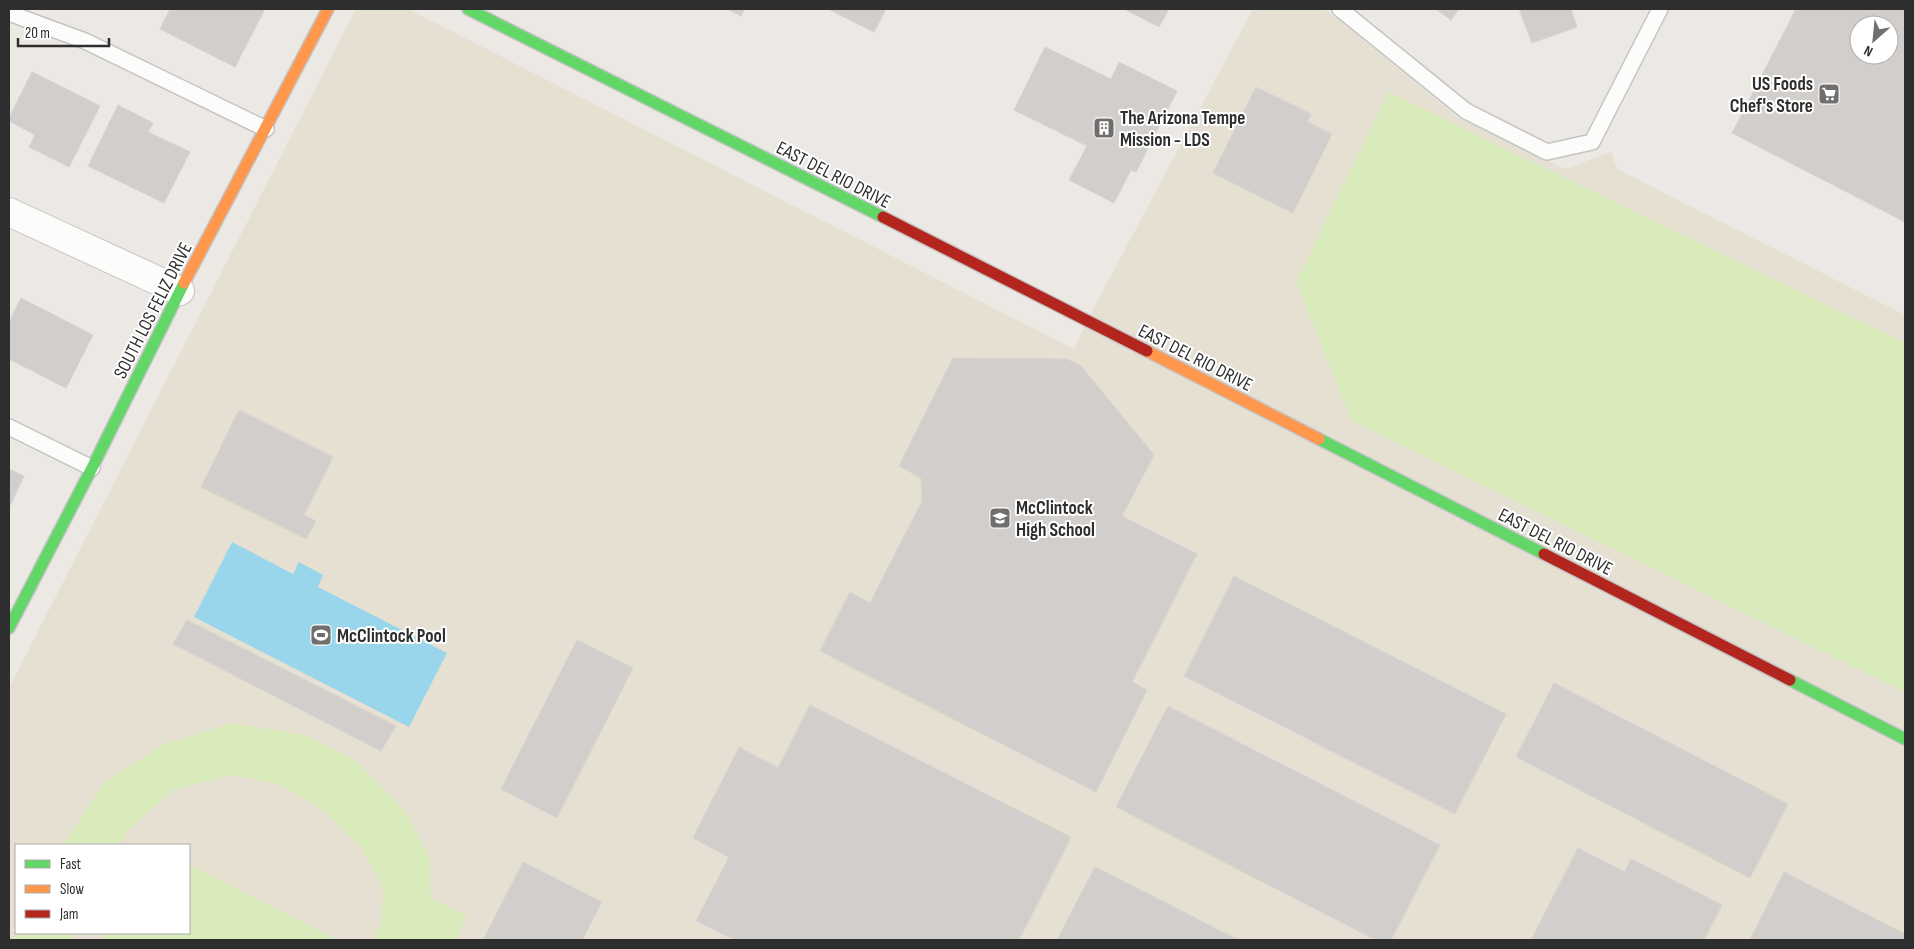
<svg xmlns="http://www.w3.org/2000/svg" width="1914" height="949" font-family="'Sofia Sans Condensed',sans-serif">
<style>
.education{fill:#e6e0d3;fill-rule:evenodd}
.pitch{fill:#d9eabb}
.water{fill:#99d6ec}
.building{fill:#d1cecb;stroke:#d7d4d0;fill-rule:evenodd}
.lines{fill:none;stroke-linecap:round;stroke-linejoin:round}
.lane-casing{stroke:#c5c4c5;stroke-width:18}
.street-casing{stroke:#c5c4c5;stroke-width:30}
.fast-casing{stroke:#c5c4c5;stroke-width:14}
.slow-casing{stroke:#c5c4c5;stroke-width:14}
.jam-casing{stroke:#c5c4c5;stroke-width:14}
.lane{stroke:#fcfcfb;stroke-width:15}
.street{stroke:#fcfcfb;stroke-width:28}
.fast{stroke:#63d668;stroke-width:11}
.slow{stroke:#ff974d;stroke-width:11}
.jam{stroke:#b3261e;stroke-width:11}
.labels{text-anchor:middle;stroke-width:4;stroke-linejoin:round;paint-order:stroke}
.poi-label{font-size:19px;font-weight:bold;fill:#2e2e2e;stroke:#fff;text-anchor:start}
.street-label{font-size:19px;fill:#2e2e2e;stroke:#fff}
</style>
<rect width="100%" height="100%" fill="#ece8e4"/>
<path class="education" d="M356,9H408L1074,349L1098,300L1253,9H1325L1459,118L1565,169L1611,152L1617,169L1905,315V940H9V688ZM16,845H189V933H16Z"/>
<g class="pitch">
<polygon points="1389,92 1905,343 1905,692 1352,421 1296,282"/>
<polygon points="232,723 304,735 356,761 405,811 430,860 431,898 467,916 455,940 372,940 382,922 383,886 359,845 323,810 279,784 231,775 173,790 128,830 120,845 64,845 103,783 163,745"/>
<polygon points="189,864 338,940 101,940 105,933 189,933"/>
<polygon points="19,933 75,933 71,940 15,940"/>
</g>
<polygon class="water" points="232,542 293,574 299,562 323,575 318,587 447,653 409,727 194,617"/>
<g class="building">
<polygon points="170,9 265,9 235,67 160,29"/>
<polygon points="727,9 745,9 741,16"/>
<polygon points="828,9 886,9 874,32"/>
<polygon points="1124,9 1169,9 1159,27"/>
<polygon points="1436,9 1459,9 1451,20"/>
<polygon points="1519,9 1571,9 1577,27 1532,43"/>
<path d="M1796,9H1905V222L1732,133ZM1859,25H1889V55H1859Z"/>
<polygon points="1045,47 1111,79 1119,62 1177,91 1136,172 1131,170 1114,203 1069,180 1087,146 1014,110"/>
<polygon points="32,72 100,106 69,167 29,147 35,135 9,121 9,118"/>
<polygon points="1256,87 1311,114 1307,122 1332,134 1293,213 1213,173"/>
<polygon points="118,105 153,123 148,132 190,152 164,203 88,166"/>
<polygon points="21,298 93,335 66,388 9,359 9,322"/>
<polygon points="953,358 1067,359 1081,366 1154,455 1122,516 1197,554 1132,682 1147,690 1096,792 820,651 850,592 870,603 922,501 921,478 899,466"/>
<polygon points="239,410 333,457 304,515 316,521 306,539 201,487"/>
<polygon points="9,469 24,476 9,508"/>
<polygon points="1234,576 1506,714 1455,814 1184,676"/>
<polygon points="187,620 396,726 381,751 173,644"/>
<polygon points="577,640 633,668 557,818 501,789"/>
<polygon points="1554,683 1788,804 1750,878 1516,757"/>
<polygon points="810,705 1071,837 1019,940 735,940 696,921 729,857 693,838 739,747 778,768"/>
<polygon points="1168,706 1440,845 1391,940 1376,940 1116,807"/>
<polygon points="1578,848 1625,872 1631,859 1722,905 1704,940 1531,940"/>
<polygon points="523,862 602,902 582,940 483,940"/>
<polygon points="1095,867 1182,911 1168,940 1057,940"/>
<polygon points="1784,872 1905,934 1905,940 1750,940"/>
<polygon points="1182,911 1220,931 1216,940 1168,940"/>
<polygon points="1220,931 1240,940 1216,940"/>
</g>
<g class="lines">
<g class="lane-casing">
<g id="lane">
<polyline points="1340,9 1466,111 1547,152 1592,142 1660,9"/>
<polyline points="9,13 85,41 266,129"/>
<polyline points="9,427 92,468"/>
</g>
</g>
<g class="street-casing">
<polyline id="street" points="9,212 180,291"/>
</g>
<g class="fast-casing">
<g id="fast">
<polyline points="468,9 883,217"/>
<polyline points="1319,439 1544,554"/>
<polyline points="9,628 92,468 184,283"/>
<polyline points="1790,680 1905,739"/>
</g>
</g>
<g class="slow-casing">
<g id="slow">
<polyline points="184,283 328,9"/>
<polyline points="1147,351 1319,439"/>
</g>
</g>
<g class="jam-casing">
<g id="jam">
<polyline points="883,217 1147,351"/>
<polyline points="1544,554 1790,680"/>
</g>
</g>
<use href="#lane" class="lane"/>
<use href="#street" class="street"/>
<use href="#fast" class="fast"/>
<use href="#slow" class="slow"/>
<use href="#jam" class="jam"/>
</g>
<defs>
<g id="supermarket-square" transform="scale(1.125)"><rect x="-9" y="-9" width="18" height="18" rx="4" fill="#706f6e" stroke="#fff"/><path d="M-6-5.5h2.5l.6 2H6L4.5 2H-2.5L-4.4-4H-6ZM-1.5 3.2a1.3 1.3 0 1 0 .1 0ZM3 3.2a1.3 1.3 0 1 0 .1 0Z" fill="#fff"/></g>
<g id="building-square" transform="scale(1.125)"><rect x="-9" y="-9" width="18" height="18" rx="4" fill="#706f6e" stroke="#fff"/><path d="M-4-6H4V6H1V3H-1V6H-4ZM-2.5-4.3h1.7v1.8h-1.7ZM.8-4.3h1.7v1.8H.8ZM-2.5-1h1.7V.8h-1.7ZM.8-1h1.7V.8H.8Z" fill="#fff"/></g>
<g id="school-square" transform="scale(1.125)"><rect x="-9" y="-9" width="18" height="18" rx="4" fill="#706f6e" stroke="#fff"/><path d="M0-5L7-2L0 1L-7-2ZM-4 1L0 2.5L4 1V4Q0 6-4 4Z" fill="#fff"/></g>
<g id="stadium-square" transform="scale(1.125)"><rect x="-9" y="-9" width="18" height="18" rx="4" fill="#706f6e" stroke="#fff"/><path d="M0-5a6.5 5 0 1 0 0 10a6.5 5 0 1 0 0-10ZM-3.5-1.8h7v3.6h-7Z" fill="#fff"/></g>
</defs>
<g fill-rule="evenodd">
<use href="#supermarket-square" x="1829" y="94"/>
<use href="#building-square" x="1104" y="128"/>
<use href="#school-square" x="1000" y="518"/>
<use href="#stadium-square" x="321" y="635"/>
</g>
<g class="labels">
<g class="poi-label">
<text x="1813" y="90" text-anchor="end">US Foods<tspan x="1813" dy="22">Chef's Store</tspan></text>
<text x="1120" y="124">The Arizona Tempe<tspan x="1120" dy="22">Mission - LDS</tspan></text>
<text x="1016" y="514">McClintock<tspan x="1016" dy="22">High School</tspan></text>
<text x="337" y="642">McClintock Pool</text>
</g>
<g class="street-label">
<text transform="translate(834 174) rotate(27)" y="7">EAST DEL RIO DRIVE</text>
<text transform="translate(152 310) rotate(-63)" y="7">SOUTH LOS FELIZ DRIVE</text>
<text transform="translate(1196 357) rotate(27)" y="7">EAST DEL RIO DRIVE</text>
<text transform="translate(1556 541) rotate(27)" y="7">EAST DEL RIO DRIVE</text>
</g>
</g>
<rect width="1914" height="949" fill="none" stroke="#2e2e2e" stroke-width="20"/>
<rect x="15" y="844" width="175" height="90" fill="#ffffff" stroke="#ababab"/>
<rect x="25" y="860" width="25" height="8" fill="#63d668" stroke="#ababab"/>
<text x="60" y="869" font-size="15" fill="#2e2e2e">Fast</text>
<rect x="25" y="885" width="25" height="8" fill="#ff974d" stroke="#ababab"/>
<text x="60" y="894" font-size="15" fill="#2e2e2e">Slow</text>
<rect x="25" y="910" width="25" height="8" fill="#b3261e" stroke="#ababab"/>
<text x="60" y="919" font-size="15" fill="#2e2e2e">Jam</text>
<g transform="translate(1874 40) rotate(207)"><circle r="24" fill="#ffffff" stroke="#ababab"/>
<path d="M0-4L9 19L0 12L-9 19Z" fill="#706f6e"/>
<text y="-8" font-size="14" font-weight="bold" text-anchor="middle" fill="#2e2e2e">N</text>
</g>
<path d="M18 38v8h91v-8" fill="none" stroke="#2e2e2e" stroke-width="2.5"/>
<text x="25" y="38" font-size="15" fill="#2e2e2e" stroke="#ffffff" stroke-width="4" paint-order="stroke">20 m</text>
</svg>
